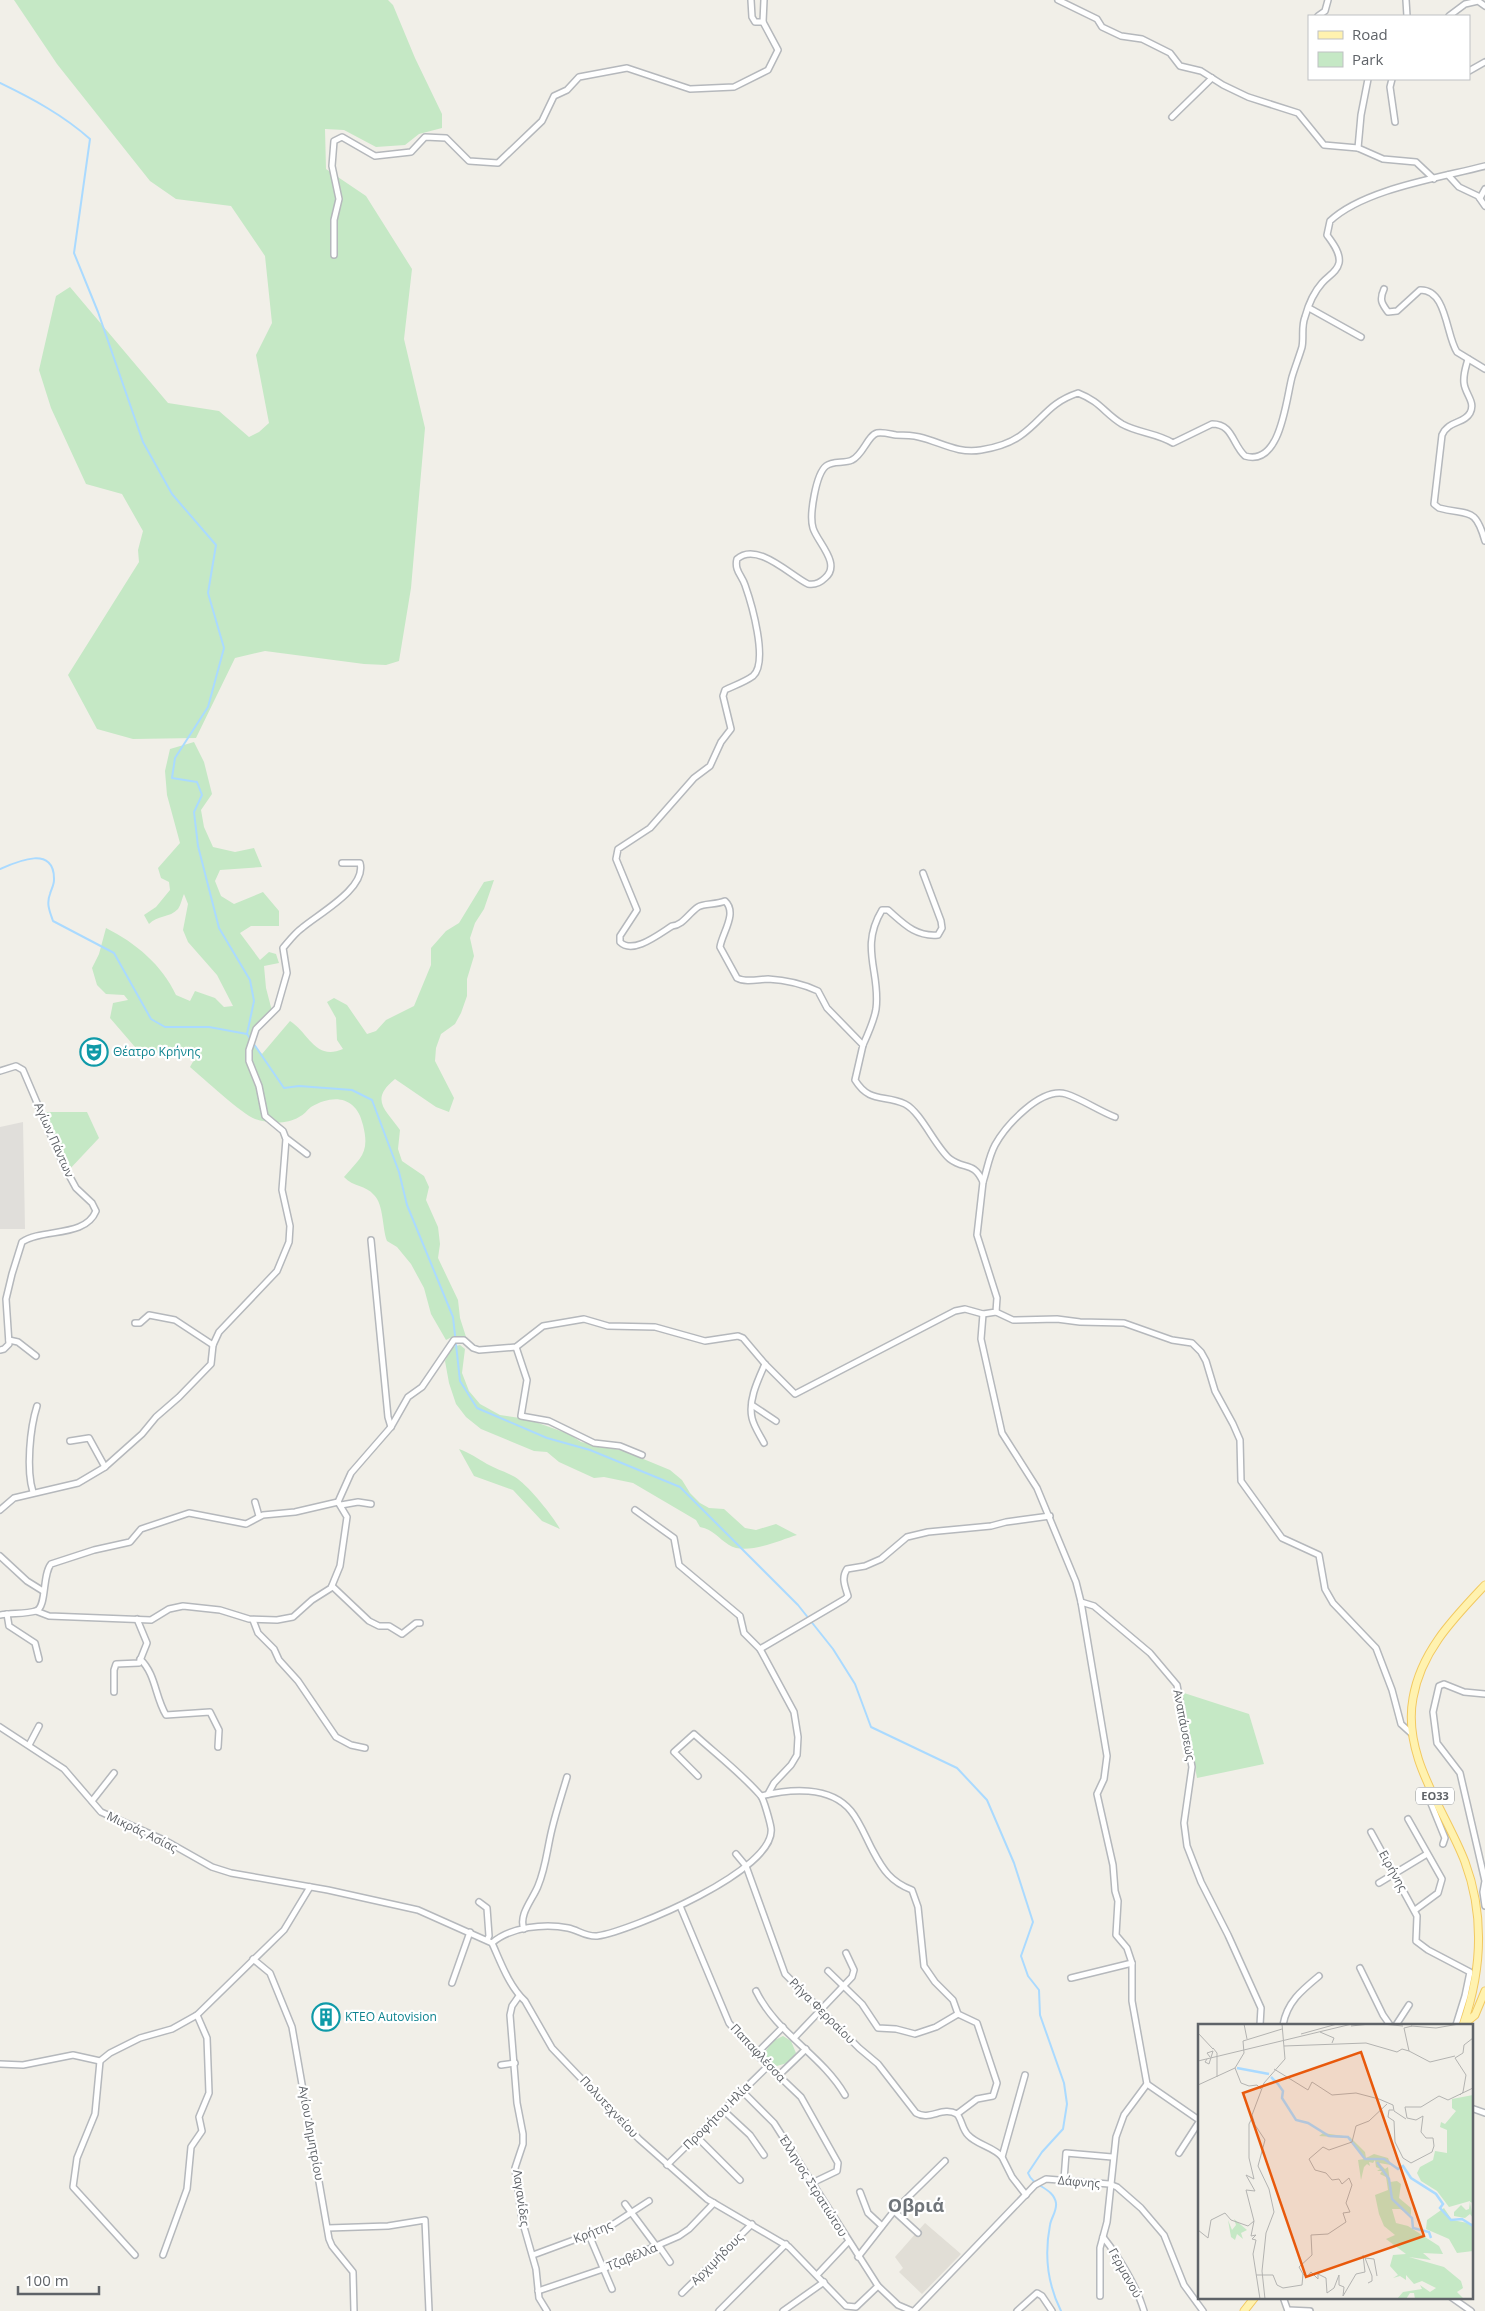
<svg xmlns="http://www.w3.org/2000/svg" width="1485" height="2311" font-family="'Open Sans',sans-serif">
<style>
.industrial{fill:#e0deda}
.education{fill:#e1ded6}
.green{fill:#c5e8c5}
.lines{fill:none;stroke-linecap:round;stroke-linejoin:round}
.stream{stroke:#aadaff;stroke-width:2}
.minor-casing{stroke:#b5b8bc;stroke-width:8}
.major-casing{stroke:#f2c960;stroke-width:9}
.minor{stroke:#fff;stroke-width:5}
.major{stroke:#fff2af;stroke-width:7}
.labels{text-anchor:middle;stroke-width:4.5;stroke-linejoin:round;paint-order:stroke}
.shield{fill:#fff;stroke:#8f9295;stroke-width:1}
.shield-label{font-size:11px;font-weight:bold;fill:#5f6368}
.culture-label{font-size:12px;fill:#0d838f;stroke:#fff;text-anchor:start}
.street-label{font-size:12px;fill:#5f6368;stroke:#fff}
.district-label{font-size:18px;font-weight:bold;fill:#70757a;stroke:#fff}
.inset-river{fill:none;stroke:#aadaff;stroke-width:2.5}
.inset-road{fill:none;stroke:#b3b3b1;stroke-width:1}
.view{fill:#e8590c;fill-opacity:0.15;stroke:#e8590c;stroke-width:2.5}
.inset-edge{fill:none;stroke:#5f6368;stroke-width:2.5}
</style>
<rect width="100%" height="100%" fill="#f1efe8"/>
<polygon class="industrial" points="23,1122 25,1229 0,1229 0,1127"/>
<polygon class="education" points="925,2223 961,2254 922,2294 899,2272 903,2268 895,2257"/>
<g class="green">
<polygon points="14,0 388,0 393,5 415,58 442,114 442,128 419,134 405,145 376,147 344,130 325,129 326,169 366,196 412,269 404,339 425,428 411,588 399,661 386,665 364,664 265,651 235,658 196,738 133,739 97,729 68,675 139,562 138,550 143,531 122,494 86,484 51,408 39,370 56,296 70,287 168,403 219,411 249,437 259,432 269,423 256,355 272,323 265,256 231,206 176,199 150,181 57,64"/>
<path d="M194,742L204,762L212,794L201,810L204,827L213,847L235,852L254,848L262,867L220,870L215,881L221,896L234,904L263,892L279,911V926H251L240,933L260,960L269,952L276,954L279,963L264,966L266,988L272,1011L252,1037L254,1046L262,1054L290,1021C309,1033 315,1061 343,1049L337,1040L336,1018L327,1002L334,998L347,1005L367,1034L376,1031L386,1020L414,1006L431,965V948L446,931L459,923L484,882L494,880L484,909L475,923L470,938L474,956L467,979V996L461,1013L455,1024L441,1034L436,1048L435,1061L454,1098L449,1112L436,1107L395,1079C369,1100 386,1110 400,1130L398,1149L402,1161L424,1176L429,1187L426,1200L438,1227L440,1244L438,1258L458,1300L460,1318L467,1340L452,1337L446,1340L431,1314L424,1288L411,1264L397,1247L387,1241C382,1228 384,1205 374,1195C366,1185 353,1187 344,1177C361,1157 370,1153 363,1125C357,1097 334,1093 311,1107C307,1110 304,1115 299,1117C286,1125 268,1123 255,1119C243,1115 202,1077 190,1067L195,1058L192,1050L141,1054L110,1018L113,1003L128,1000L124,995L106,994L97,985L92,968L99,954L106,928C136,943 162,965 176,995L190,1001L195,991L215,998L224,1007L233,1006L217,975L188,942L183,930L188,904L184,894C182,898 181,905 178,909C170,918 157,915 149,924L144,915L156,907L170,890L169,882L161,878L158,868L180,843L167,795L165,771L170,749Z"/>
<polygon points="43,1112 87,1112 99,1138 67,1172"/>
<path d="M460,1345L465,1349L462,1373L469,1391L480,1404L500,1415L527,1419L569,1434L581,1442L624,1451L670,1470L682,1480L690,1493L700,1503L709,1508L724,1509L745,1528L756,1530L776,1524L797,1535C780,1540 746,1556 729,1545C718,1538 714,1530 700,1527L696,1520L633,1483L604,1477L594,1478L559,1462L547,1452L534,1451L481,1429L466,1417L456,1404L449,1383L445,1361L452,1347Z"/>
<path d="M459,1449C470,1453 477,1458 487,1464C496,1469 506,1472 515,1477C527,1484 553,1516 560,1529L542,1521L513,1490L474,1476Z"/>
<polygon points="1181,1692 1249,1714 1264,1764 1197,1778"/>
<polygon points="783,2036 791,2041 796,2053 787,2063 777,2066 767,2060 765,2052 773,2041"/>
</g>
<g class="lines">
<g class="stream">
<path d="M0,83C33,99 63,115 90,139L74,253L98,312L143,442L172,494L216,545L208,593L224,648L208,707L175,758L172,778L197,782L202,795L194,812L198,846L219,928L250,980L254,1001L247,1034"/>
<path d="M0,869C18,861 55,845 54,880C54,885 51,890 50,894C46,904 50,912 53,921L114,953L151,1019L165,1027H209L247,1034L284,1088L299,1086L352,1090L372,1100L399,1172L407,1205L453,1317L460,1381L477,1408L547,1438L590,1450L680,1487L798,1605L833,1649L855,1684L871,1727L957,1768L987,1800L1014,1863L1033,1922L1021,1956L1028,1976L1039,1990L1040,2015L1064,2083L1067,2104L1063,2129L1042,2152L1028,2173C1033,2187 1053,2187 1056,2203C1057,2211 1051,2218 1050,2225C1044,2256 1047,2283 1061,2311"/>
</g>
<g class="minor-casing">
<g id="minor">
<polyline points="751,0 752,17 755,22 763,22"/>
<polyline points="1058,0 1097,19 1102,27 1121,36 1142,39 1170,53 1180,66 1201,71 1223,85 1248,97 1298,113 1324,145 1358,148"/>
<polyline points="1406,0 1407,16"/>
<polyline points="1318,16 1325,11 1328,0"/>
<polyline points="1449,16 1465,4 1478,1 1485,6"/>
<polyline points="1469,71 1485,62"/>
<polyline points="1368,79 1361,115 1358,148 1383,159 1416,162 1434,179"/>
<polyline points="1392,79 1390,87 1395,122"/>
<polyline points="1172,117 1212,78"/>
<polyline points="1448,175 1459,187 1478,196 1485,206"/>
<polyline points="1480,198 1485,189"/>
<polyline points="334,255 334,220 339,199 332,166 334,141 342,137 375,156 411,152 425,137 446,138 469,161 498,163 542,121 554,96 567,90 579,77 627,68 690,89 734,87 768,70 778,50 763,22 764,0"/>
<path d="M1384,289C1379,300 1382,304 1388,312L1397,311L1420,290C1447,289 1446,336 1457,352L1485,369"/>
<polyline points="1309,308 1361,337"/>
<path d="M1468,359C1466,367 1463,374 1464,383C1465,394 1476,402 1470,413C1464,424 1449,420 1442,435L1434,504L1439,508C1469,516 1475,506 1485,541"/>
<path d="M863,1045C868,1034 874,1021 876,1009C881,973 859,948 882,910H888C903,923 915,937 938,935L942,928L941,921L923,873"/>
<path d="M0,1071L16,1066L23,1070L64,1166L76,1188L92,1203L96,1211C85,1238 43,1228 22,1242L12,1274L6,1299L9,1344L4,1349L0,1350"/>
<polyline points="286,1138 307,1154"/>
<path d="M983,1182C987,1170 989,1156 995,1145C1006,1125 1041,1087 1066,1094C1082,1099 1099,1111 1115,1117"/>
<polyline points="371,1240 388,1417 391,1427"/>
<polyline points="996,1312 1013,1320 1057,1319 1080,1322 1124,1323 1172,1340 1192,1343 1201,1352 1206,1361 1215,1391 1233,1424 1240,1440 1241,1481 1282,1538 1319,1555 1325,1589 1333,1603 1376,1648 1392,1690 1401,1724 1412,1734"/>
<polyline points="983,1314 981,1339 1002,1433 1037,1488 1076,1582 1081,1602 1107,1756 1104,1779 1097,1794 1113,1865 1115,1891 1118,1901 1116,1935 1127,1948 1132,1963 1132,2001 1147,2084 1124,2115 1116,2137 1107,2222 1100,2248 1100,2296"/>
<polyline points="135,1323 140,1323 149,1315 175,1320 213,1345"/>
<polyline points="9,1340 18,1342 36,1356"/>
<polyline points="516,1347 527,1380 521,1416 549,1421 594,1443 620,1446 642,1455"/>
<polyline points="752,1405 776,1421"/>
<polyline points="70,1441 89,1438 105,1467"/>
<path d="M764,1443C760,1435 754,1427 752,1418C748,1400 758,1380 765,1364"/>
<path d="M33,1492C26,1470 30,1428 37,1406"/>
<polyline points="255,1502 259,1516"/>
<polyline points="341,1505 358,1502 371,1504"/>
<path d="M0,1510L14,1498L78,1483L105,1467L142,1434L156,1417L179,1397L211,1364L213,1345L219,1332L277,1271L289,1242L290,1226L282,1190L286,1139L283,1131L265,1116L259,1086L249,1061V1050L256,1029L277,1008L287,973L283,948C289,941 295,933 302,928C318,914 367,888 360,863H342"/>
<polyline points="635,1510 674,1538 679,1565 740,1616 744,1633 760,1649 794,1712 798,1737 797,1755 791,1765 774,1783 768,1794"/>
<polyline points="0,1556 27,1581 43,1591"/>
<polyline points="332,1586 369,1621 379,1626 389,1626 402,1634 416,1623 420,1623"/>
<polyline points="1081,1602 1094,1606 1150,1653 1177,1685 1192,1767 1184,1823 1187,1846 1201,1882 1228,1935 1261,2008 1260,2025"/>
<polyline points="36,1611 49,1616 151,1620 169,1609 183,1606 220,1610 249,1619 277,1620 293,1617 312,1600 331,1588 340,1566 347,1517 338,1502"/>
<polyline points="7,1614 9,1626 35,1643 39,1659"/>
<path d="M0,1615C11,1613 25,1614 36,1611C47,1607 42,1575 51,1564L94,1550L130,1542L141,1529L189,1513L246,1524L263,1515L295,1512L338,1502L351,1473L391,1427L408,1397L422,1387L454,1340H464L473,1348L479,1350L516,1347L543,1326L584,1319L608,1326L655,1327L705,1341L738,1336L743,1338L765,1364L795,1394L955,1311L965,1309L983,1314L996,1312L997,1298L977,1235L983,1182C974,1161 964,1170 950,1159C936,1148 921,1112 905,1104C884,1094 870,1104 855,1080L863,1045L827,1008L818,991C803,984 785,980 768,979C759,979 746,983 737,978L720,947C722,933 738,913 725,901C716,905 704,903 698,907C688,914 683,925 672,926C659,934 633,955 620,942V936L637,910L616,859L618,849L650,828L694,778L710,766L721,742L731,729L723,696L725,690C733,686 745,682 753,676C769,662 751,602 745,585C742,576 734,570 737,559C757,541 791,576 808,584C814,585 820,583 825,578C842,564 817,542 813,528C809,515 816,474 826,466C833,460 844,464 852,460C863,455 868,435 877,433C883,432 890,434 896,435C903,435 911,435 919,437C941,442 957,454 981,450C994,448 1010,443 1020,436C1043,420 1048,403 1078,393C1101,402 1104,413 1122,424C1138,433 1157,433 1173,443L1212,424C1233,424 1232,444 1245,456C1281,467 1286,399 1292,377C1295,367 1299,357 1302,347C1304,337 1301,327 1305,317C1308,306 1314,292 1322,283C1328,276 1337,272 1339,263C1341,253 1332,242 1327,235L1330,221C1364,189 1439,178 1485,166"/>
<polyline points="253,1620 258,1633 274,1649 279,1660 298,1681 336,1737 351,1745 365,1748"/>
<path d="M760,1649L845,1599L848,1596C845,1586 841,1578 847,1569L865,1566L881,1559L907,1537L928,1532L991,1526L1006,1522L1050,1516"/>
<path d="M140,1659C156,1674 155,1697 166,1715L210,1712L219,1730L218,1747"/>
<polyline points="114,1692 114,1670 116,1664 139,1663 147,1643 137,1619"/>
<polyline points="1485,1694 1464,1692 1444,1684 1439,1686 1433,1712 1437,1743 1460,1773 1485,1881 1483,1892 1485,1906"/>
<path d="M0,1727L64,1769L101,1812L166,1841L212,1867L231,1873L328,1890L418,1910L492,1943C501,1963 509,1986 525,2001L552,2048L639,2139L707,2199L789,2247L846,2306L856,2307L878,2286"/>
<polyline points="29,1745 39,1726"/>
<polyline points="1433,1793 1428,1796 1445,1838 1443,1844"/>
<path d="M761,1796C789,1789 830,1785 851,1811C860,1822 866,1838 873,1851C883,1870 891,1882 912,1890L918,1907L924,1966L935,1982L953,2000L958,2014L977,2023L997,2083L993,2096L977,2099L957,2114"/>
<polyline points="92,1801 114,1773"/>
<polyline points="1408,1819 1442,1879 1438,1893 1415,1910"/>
<polyline points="1371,1832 1417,1916 1416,1941 1428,1950 1470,1972 1465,1996 1456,2025"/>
<path d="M736,1854L746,1866L785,1974L859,2048L878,2064L916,2113C930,2121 942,2106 957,2114"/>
<polyline points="1379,1883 1427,1854"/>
<polyline points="479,1902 487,1908 489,1936 487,1940"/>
<polyline points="680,1906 729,2023 756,2054 801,2097 838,2163 837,2171 812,2183"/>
<path d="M524,1929C518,1915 533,1899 538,1886C546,1867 547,1849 552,1829C556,1812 562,1794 567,1777"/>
<path d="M492,1943C510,1927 545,1923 568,1928C578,1930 586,1937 597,1936C631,1931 777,1870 771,1828C770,1822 764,1800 761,1796C741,1773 716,1754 694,1734L674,1752L698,1776"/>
<polyline points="253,1959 270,1973 292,2027 329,2239 332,2246 353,2272 354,2311"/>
<polyline points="1360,1968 1383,2015 1390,2025"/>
<polyline points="828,1971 862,2004 878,2028 896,2029 915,2034 936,2027 958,2014"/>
<polyline points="1071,1978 1132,1963"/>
<polyline points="452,1983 470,1932"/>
<path d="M756,1991C776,2033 822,2055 845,2095"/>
<polyline points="519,1996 512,2006 510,2015 517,2103 523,2134 523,2144 515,2168 522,2220 536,2269 539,2298 547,2311"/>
<path d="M1283,2025C1287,2002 1302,1990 1319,1976"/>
<polyline points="1396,2025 1409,2005"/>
<polyline points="794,2038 852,1977 854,1970 846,1953"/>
<polyline points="756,2054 783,2027"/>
<polyline points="100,2061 95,2114 77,2158 73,2187 135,2255"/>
<polyline points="0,2064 23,2065 73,2055 100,2061 110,2053 140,2038 172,2029 197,2015 284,1930 310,1887"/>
<polyline points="501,2065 515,2063"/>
<polyline points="1025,2075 1002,2157 1012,2177 1026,2195"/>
<polyline points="778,2076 806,2049"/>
<polyline points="1147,2084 1199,2120"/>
<polyline points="742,2091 774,2123 878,2286 898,2305 912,2311"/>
<polyline points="1471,2108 1485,2113"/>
<polyline points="723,2110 750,2135 764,2155"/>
<path d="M957,2114C962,2120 962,2129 968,2135C977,2145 994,2147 1002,2157"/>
<polyline points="696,2136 740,2180"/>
<polyline points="1179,2153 1199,2122"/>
<polyline points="667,2165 768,2066"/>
<polyline points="1064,2180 1066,2153 1112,2157"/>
<polyline points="860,2192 868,2213 882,2226"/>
<polyline points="625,2204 657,2247"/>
<polyline points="894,2211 918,2233"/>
<polyline points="328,2228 388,2226 425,2220 429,2311"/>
<polyline points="589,2235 612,2289"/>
<path d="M1103,2237C1119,2257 1137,2287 1144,2311"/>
<polyline points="659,2246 670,2262"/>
<polyline points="163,2255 187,2189 191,2147 202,2131 199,2117 209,2093 207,2038 197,2015"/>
<polyline points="533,2255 609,2227 649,2201"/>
<polyline points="858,2257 894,2211 945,2161"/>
<polyline points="817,2275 848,2242"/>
<polyline points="538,2291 603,2269 679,2236 689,2229 714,2203"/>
<polyline points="682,2293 752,2224"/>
<polyline points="1283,2297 1288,2311"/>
<polyline points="1451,2297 1471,2311"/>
<polyline points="1288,2310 1310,2311"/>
<polyline points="719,2311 786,2244"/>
<polyline points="783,2311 824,2282"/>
<polyline points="914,2311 1035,2185 1046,2179 1109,2184 1117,2187 1141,2208 1164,2235 1184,2285 1203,2311"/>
<polyline points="1017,2311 1037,2293 1042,2296 1052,2311"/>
</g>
</g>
<g class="major-casing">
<g id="major">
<polyline points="1464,2024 1475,2015 1485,1991"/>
<path d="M1463,2025C1482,1970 1485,1916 1465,1862C1445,1810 1402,1757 1413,1698C1421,1651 1454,1618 1485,1585"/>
<polyline points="1244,2311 1255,2297"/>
</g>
</g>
<use href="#minor" class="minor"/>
<use href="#major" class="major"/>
</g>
<defs>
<g id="theatre-ring" transform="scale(1.4375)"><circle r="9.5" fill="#fff" stroke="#0f9aa8" stroke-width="1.5"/><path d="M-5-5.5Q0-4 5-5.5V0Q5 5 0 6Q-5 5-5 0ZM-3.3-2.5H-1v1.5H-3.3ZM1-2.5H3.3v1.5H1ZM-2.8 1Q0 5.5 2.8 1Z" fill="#0f9aa8"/></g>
<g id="building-ring" transform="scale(1.4375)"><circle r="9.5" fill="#fff" stroke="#0f9aa8" stroke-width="1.5"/><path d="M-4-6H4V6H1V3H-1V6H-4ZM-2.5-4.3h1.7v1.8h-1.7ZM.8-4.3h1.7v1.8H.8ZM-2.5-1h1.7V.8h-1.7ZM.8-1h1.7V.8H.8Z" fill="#0f9aa8"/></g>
</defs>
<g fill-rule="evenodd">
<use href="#theatre-ring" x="94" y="1052"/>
<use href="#building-ring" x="326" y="2017"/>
</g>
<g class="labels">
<rect class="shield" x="1416" y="1787.5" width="38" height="17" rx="4"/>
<g class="shield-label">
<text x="1435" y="1800">ΕΟ33</text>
</g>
<g class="culture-label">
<text x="113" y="1056">Θέατρο Κρήνης</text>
<text x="345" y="2021">KTEO Autovision</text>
</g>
<g class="street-label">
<text transform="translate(54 1140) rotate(66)" y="4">Αγίων Πάντων</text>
<text transform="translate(1184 1725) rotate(79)" y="4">Αναπάυσεως</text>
<text transform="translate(142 1832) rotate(26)" y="4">Μικράς Ασίας</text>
<text transform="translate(1393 1871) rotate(61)" y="4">Ειρήνης</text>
<text transform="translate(822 2011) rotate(45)" y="4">Ρήγα Φερραίου</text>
<text transform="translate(758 2053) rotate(47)" y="4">Παπαφλέσσα</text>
<text transform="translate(609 2107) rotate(47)" y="4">Πολυτεχνείου</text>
<text transform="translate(717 2116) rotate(-45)" y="4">Προφήτου Ηλία</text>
<text transform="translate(311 2133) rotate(80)" y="4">Αγίου Δημητρίου</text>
<text transform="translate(1079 2182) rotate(5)" y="4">Δάφνης</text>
<text transform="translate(813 2186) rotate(58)" y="4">Έλληνος Στρατιώτου</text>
<text transform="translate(521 2198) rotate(82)" y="4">Λαγανίδες</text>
<text transform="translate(593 2232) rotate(-22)" y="4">Κρήτης</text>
<text transform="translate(632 2257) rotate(-22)" y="4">Τζαβέλλα</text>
<text transform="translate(717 2259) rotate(-45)" y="4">Αρχιμήδους</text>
<text transform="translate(1125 2273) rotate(61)" y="4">Γερμανού</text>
</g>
<g class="district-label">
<text x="916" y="2212">Οβριά</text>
</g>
</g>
<g transform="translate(1198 2024)">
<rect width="275" height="275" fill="#f1efe8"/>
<path d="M275,71V179L272,178L275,194L272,190L267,194L256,192V188L263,181L268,186L271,185L272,177L251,183L239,167L223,157L219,149L222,143L235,136L237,127L249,129V106L242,103L243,98L247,100L258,87L254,84V75ZM125,109L152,113L167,128L168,134L176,130L190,134L193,141L181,139L187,145L190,143L192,158L199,157L203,160L201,174L213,184V191L202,185H194L198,199L210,202L241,222L245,230L225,229L233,236L211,233L246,243L263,257L265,264L259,268L266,275H217L216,269H212L208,275H199L205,268L224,265L222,261L232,268L238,264L224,257L216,260L208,251V256L202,252L195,254L200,251L192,242L195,231L208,230L188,215L197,211L186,202L181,190L177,171L190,166L188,153L182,150L184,147H179L182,145L178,143L177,136L175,139L171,138L172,142L169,140L166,143L163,156L160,136L166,135L151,114L121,112ZM246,184L254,196L275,200V227L259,229L251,215L228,205L229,196ZM36,195L49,206L43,209L45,215L39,210L37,216L33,213L30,196L34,206L38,201Z" fill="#c5e8c5"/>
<path class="inset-river" d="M39,44L71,50M73,53L80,60L85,67L84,74L98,96L110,99L131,112L150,113L167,135H186L200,145L205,142L213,154L238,170L245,180L242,184L253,196L264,195L275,202M179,138L191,155L194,175L214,194L215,204L231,208L233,214"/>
<path class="inset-road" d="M46,0L49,15M184,0L205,2M204,0H257M153,2L172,0M213,2L238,4L261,0M122,8L136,14L134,19M0,9L15,25M103,10L139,0M86,22L168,19L199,28L204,25L211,27L232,38L257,32M15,24L19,29V53M211,27L206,4L214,2M9,35L7,38L11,40L15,27L9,29L12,33M0,37L154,0M37,44L43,59L51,62L59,61L63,65M76,45L110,66L114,58L134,71L158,69L181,75L195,81L196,87L208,95M0,61L37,44L46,29L45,17L84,5M262,71L265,68L268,51L257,34L265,29L266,21L275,14M195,86H191L190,93L196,97L197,118L205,134L213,139L234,128L236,122L235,114H228L223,108L225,92L218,96L209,94M54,94L51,100V134L56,155L48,151L57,167L48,166L56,197L53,212L58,211L54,215L58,216L55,230L62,275M209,94L207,83H223L241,72L250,76L275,64M0,206L10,214L13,196L27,189L33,196L50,202L56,197M167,234L174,252V257L170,259M167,234L176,235L179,252M105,250L101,243L114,231L113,211L130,210L148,198L145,189L152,188L148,179L154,161L151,154L144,160L141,155L134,156L128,149L117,146L111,135L125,123L131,126L154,118L158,102L171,97L189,80M105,250L109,253L113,248L120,255V250L128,254L129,269L136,264L141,251V261L146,263L145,272L158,250L167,248L165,231M58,251H75L79,261L85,264L104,261L105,250M67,275L64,247L68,209L76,188L71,165L60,142L67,116L57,101L54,91L66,59L87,35L84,0"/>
<path class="view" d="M163,28L226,212L108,253L45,69Z"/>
<rect width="275" height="275" class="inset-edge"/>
</g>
<rect x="1308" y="15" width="162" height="65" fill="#ffffff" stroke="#bfc1c3"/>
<rect x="1318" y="31" width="25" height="8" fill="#fff2af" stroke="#bfc1c3"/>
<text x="1352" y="40" font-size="15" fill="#5f6368">Road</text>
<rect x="1318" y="52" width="25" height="15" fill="#c5e8c5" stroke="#bfc1c3"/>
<text x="1352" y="65" font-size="15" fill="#5f6368">Park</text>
<path d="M18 2286v8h81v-8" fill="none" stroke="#5f6368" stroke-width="2.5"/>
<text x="25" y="2286" font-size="15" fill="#5f6368" stroke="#ffffff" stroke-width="4" paint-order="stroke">100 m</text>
</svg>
